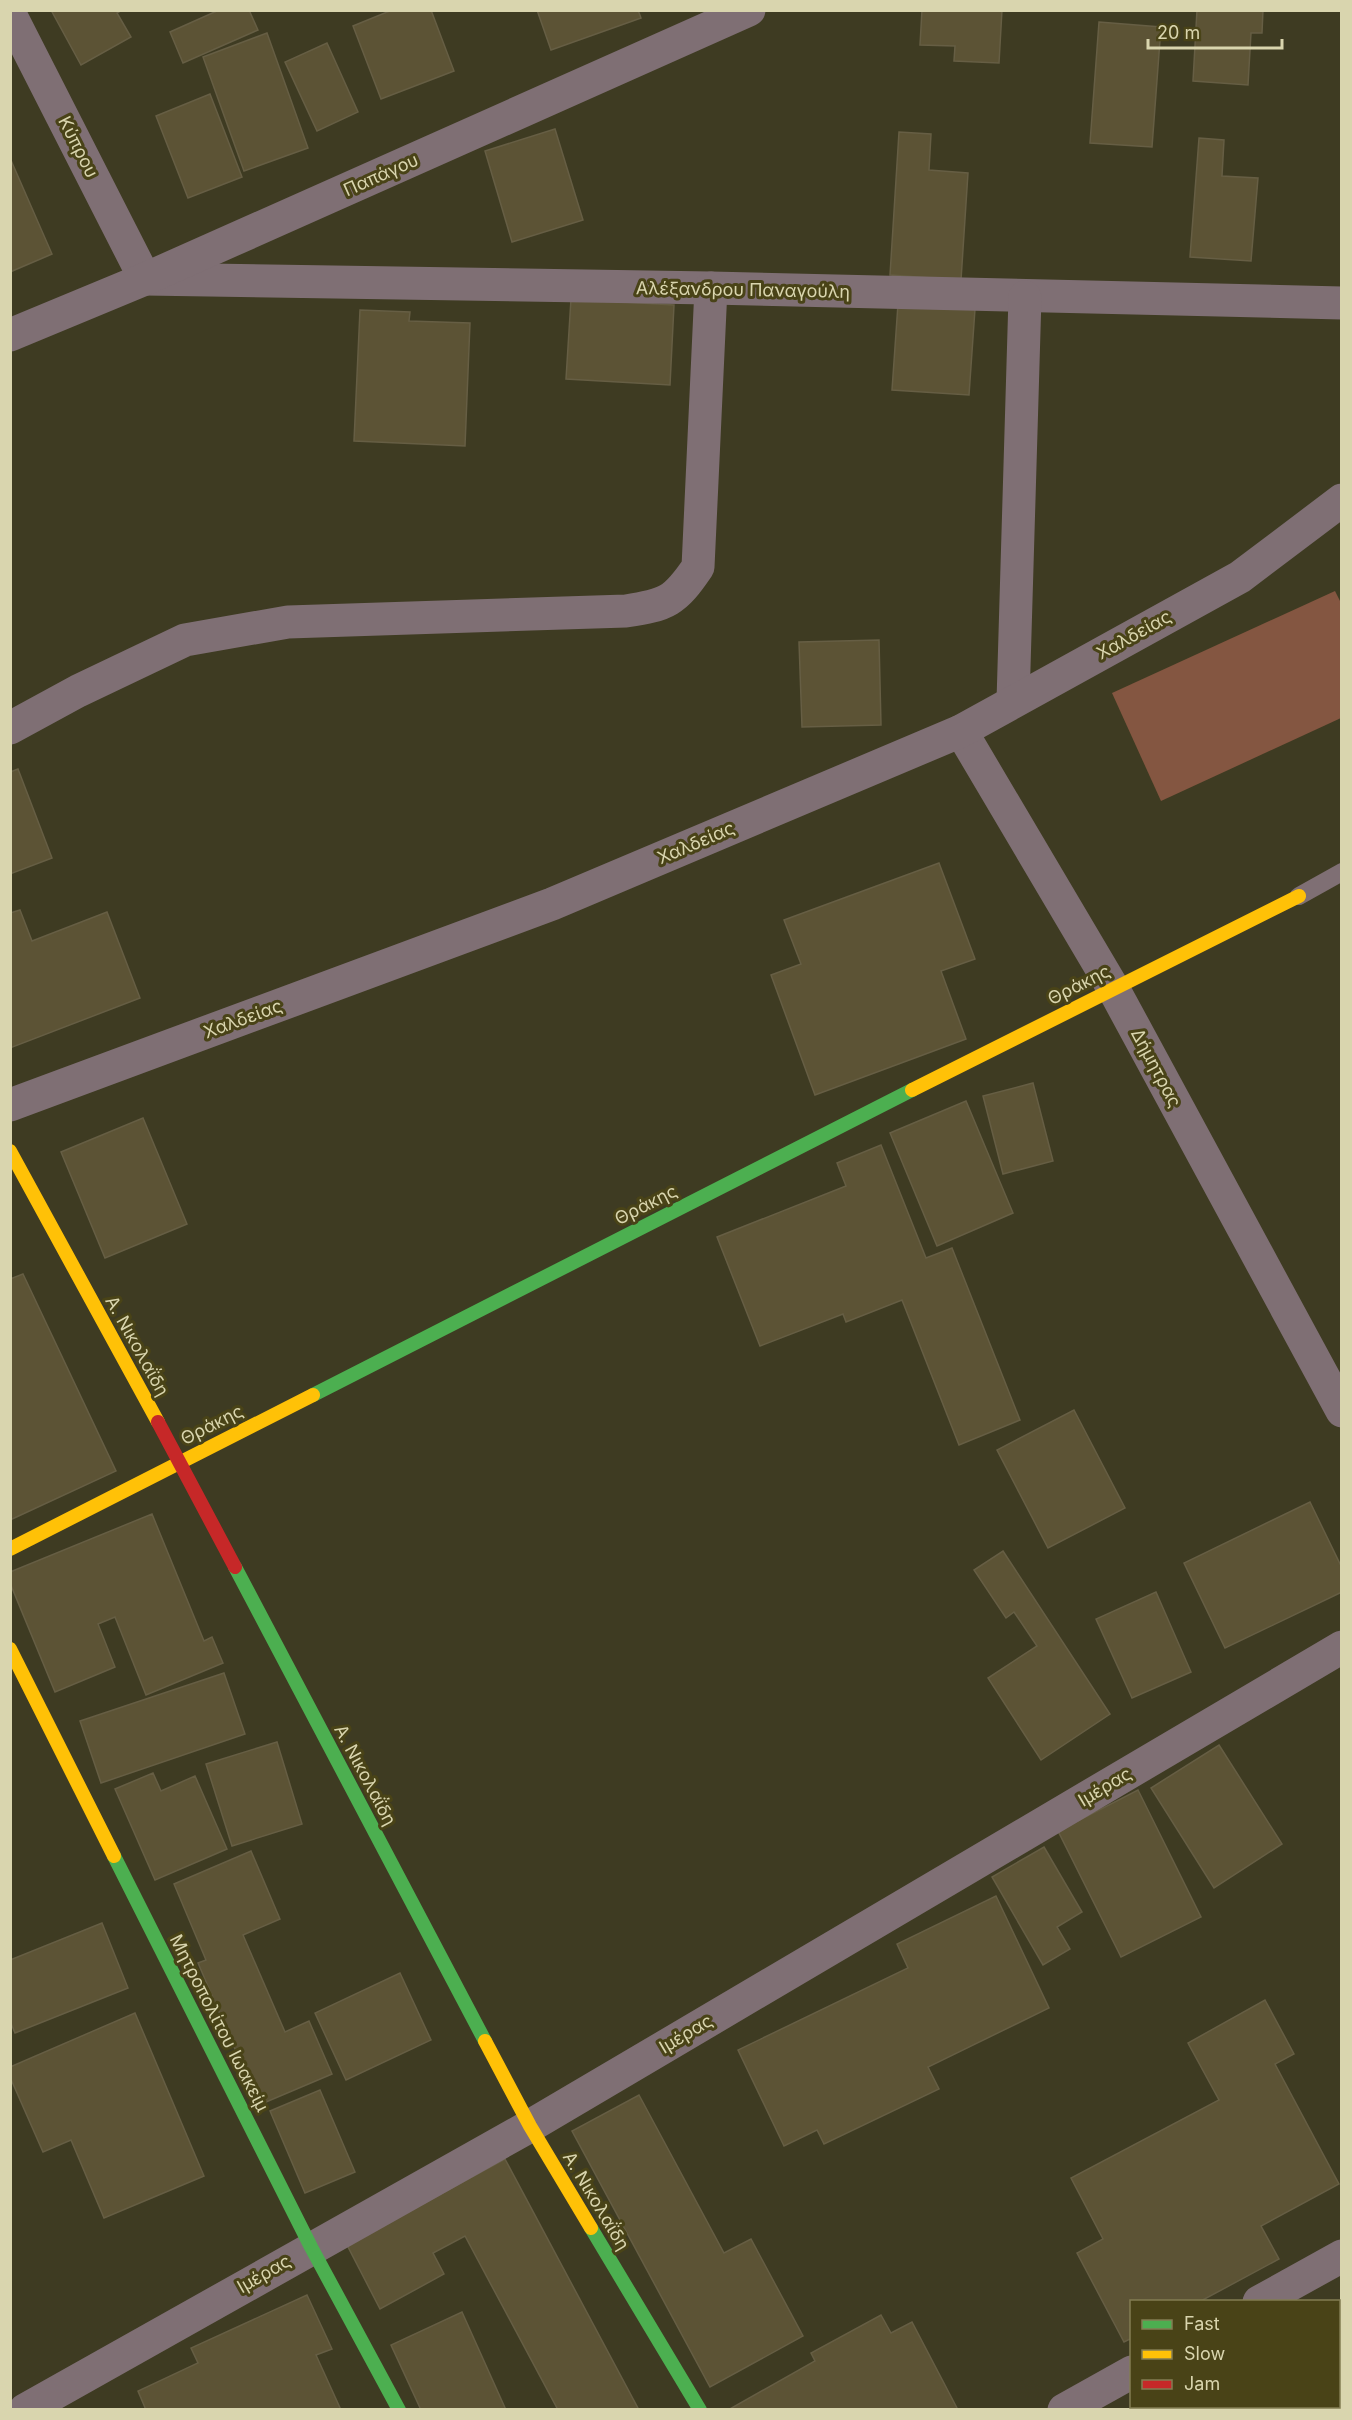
<svg xmlns="http://www.w3.org/2000/svg" width="1352" height="2420" font-family="Inter,sans-serif">
<style>
.grass{fill:#845641}
.building{fill:#5c5335;stroke:#665e44;stroke-width:1.5}
.lines{fill:none;stroke-linecap:round;stroke-linejoin:round}
.lane{stroke:#7f6f74;stroke-width:18}
.street{stroke:#7f6f74;stroke-width:33}
.fast{stroke:#4caf50;stroke-width:14}
.slow{stroke:#ffc107;stroke-width:14}
.jam{stroke:#c62828;stroke-width:14}
.labels{text-anchor:middle;stroke-width:6;stroke-linejoin:round;paint-order:stroke}
.street-label{font-size:18px;fill:#d9d5ae;stroke:#494317}
</style>
<rect width="100%" height="100%" fill="#3e3b22"/>
<polygon class="grass" points="1335,591 1342,605 1341,718 1161,801 1112,693"/>
<g class="building">
<polygon points="51,10 122,10 117,13 131,37 81,65"/>
<polygon points="219,10 249,10 258,30 183,63 170,32"/>
<polygon points="392,10 431,10 454,71 381,99 353,26"/>
<polygon points="537,10 638,10 641,18 551,50"/>
<polygon points="922,10 1002,10 999,63 954,61 955,46 920,45"/>
<polygon points="1197,10 1263,10 1262,33 1251,33 1248,85 1193,81"/>
<polygon points="1099,22 1161,27 1152,147 1090,143"/>
<polygon points="267,33 308,148 244,171 203,57"/>
<polygon points="327,43 358,112 317,131 285,62"/>
<polygon points="210,94 242,177 188,198 156,116"/>
<polygon points="555,129 583,220 512,242 485,151"/>
<polygon points="899,132 931,134 929,170 968,173 961,280 890,275"/>
<polygon points="1199,138 1224,140 1222,176 1258,178 1251,261 1190,257"/>
<polygon points="10,158 52,254 10,272"/>
<polygon points="571,299 674,305 670,385 566,379"/>
<polygon points="898,304 975,309 969,395 892,390"/>
<polygon points="360,310 410,312 409,321 470,323 465,446 354,441"/>
<polygon points="879,640 881,725 802,727 799,642"/>
<polygon points="18,769 52,858 10,874 10,772"/>
<polygon points="939,863 975,959 941,971 966,1039 815,1095 771,975 801,964 784,920"/>
<polygon points="20,910 32,941 107,912 140,998 10,1048 10,913"/>
<polygon points="1033,1083 1053,1161 1003,1174 983,1096"/>
<polygon points="966,1101 1013,1213 937,1246 890,1133"/>
<polygon points="143,1118 187,1224 105,1258 61,1152"/>
<polygon points="881,1145 926,1258 952,1248 1020,1420 959,1445 902,1300 846,1322 843,1314 760,1346 717,1237 846,1186 837,1163"/>
<polygon points="23,1274 116,1471 10,1520 10,1279"/>
<polygon points="1074,1410 1125,1508 1048,1548 997,1450"/>
<polygon points="1310,1502 1342,1568 1342,1592 1225,1648 1184,1563"/>
<polygon points="152,1514 204,1641 212,1637 223,1663 146,1695 115,1617 98,1624 115,1667 55,1692 10,1583 10,1572"/>
<polygon points="1003,1551 1110,1714 1041,1760 988,1678 1037,1646 1014,1612 1006,1618 974,1570"/>
<polygon points="1156,1592 1191,1672 1132,1698 1096,1619"/>
<polygon points="224,1673 245,1734 101,1783 80,1721"/>
<polygon points="277,1742 302,1824 232,1846 206,1764"/>
<polygon points="1219,1745 1282,1844 1214,1888 1151,1788"/>
<polygon points="153,1773 161,1791 195,1776 227,1849 155,1880 115,1789"/>
<polygon points="1138,1790 1201,1917 1121,1957 1058,1831"/>
<polygon points="1044,1847 1082,1912 1057,1927 1070,1949 1043,1965 992,1877"/>
<polygon points="251,1851 280,1919 243,1935 285,2032 309,2021 332,2074 259,2105 198,1963 206,1960 174,1884"/>
<polygon points="996,1896 1049,2008 928,2067 939,2089 824,2144 817,2130 784,2146 738,2050 908,1968 897,1944"/>
<polygon points="102,1923 128,1988 15,2033 10,2021 10,1960"/>
<polygon points="400,1973 431,2040 346,2080 315,2013"/>
<polygon points="1265,2000 1294,2054 1275,2064 1339,2184 1261,2226 1279,2259 1199,2302 1132,2302 1132,2338 1124,2342 1077,2253 1103,2239 1071,2178 1219,2100 1188,2043"/>
<polygon points="135,2013 204,2176 104,2218 71,2140 43,2152 10,2077 10,2067"/>
<polygon points="320,2090 355,2172 305,2193 270,2111"/>
<polygon points="639,2095 724,2253 751,2239 803,2336 710,2387 572,2131"/>
<polygon points="505,2159 639,2410 558,2410 465,2236 433,2253 444,2274 380,2309 347,2245"/>
<polygon points="307,2295 332,2349 316,2355 341,2410 146,2410 138,2391 198,2363 191,2348"/>
<polygon points="462,2312 506,2410 421,2410 391,2345"/>
<polygon points="881,2315 891,2333 912,2322 958,2410 728,2410 815,2361 811,2353"/>
</g>
<g class="lines">
<polyline class="lane" points="1299,896 1342,872"/>
<g class="street">
<polyline points="10,14 145,279 711,288 1342,303"/>
<polyline points="10,335 145,279 749,10"/>
<polyline points="1013,701 1025,297"/>
<path d="M10,728L78,691L185,640L288,622L626,611C667,605 675,601 698,567L711,288"/>
<polyline points="961,731 1113,988 1342,1411"/>
<polyline points="10,1105 552,904 961,731 1240,577 1342,500"/>
<polyline points="1259,2302 1342,2256"/>
<polyline points="25,2410 530,2126 1342,1647"/>
<polyline points="1064,2410 1132,2372"/>
</g>
<g class="fast">
<polyline points="313,1395 912,1090"/>
<polyline points="235,1567 485,2041"/>
<polyline points="114,1856 311,2247 399,2410"/>
<polyline points="591,2228 700,2410"/>
</g>
<g class="slow">
<polyline points="912,1090 1299,896"/>
<polyline points="10,1151 158,1422"/>
<polyline points="10,1549 313,1395"/>
<polyline points="10,1649 114,1856"/>
<polyline points="485,2041 530,2126 591,2228"/>
</g>
<polyline class="jam" points="158,1422 235,1567"/>
</g>
<g class="labels">
<g class="street-label">
<text transform="translate(78 147) rotate(63)" y="6">Κύπρου</text>
<text transform="translate(381 175) rotate(-24)" y="6">Παπάγου</text>
<text transform="translate(743 290) rotate(1)" y="6">Αλέξανδρου Παναγούλη</text>
<text transform="translate(1134 635) rotate(-29)" y="6">Χαλδείας</text>
<text transform="translate(696 843) rotate(-23)" y="6">Χαλδείας</text>
<text transform="translate(1079 985) rotate(-27)" y="6">Θράκης</text>
<text transform="translate(243 1019) rotate(-20)" y="6">Χαλδείας</text>
<text transform="translate(1156 1068) rotate(62)" y="6">Δήμητρας</text>
<text transform="translate(646 1205) rotate(-27)" y="6">Θράκης</text>
<text transform="translate(137 1346) rotate(61)" y="6">Α. Νικολαΐδη</text>
<text transform="translate(212 1425) rotate(-27)" y="6">Θράκης</text>
<text transform="translate(365 1775) rotate(62)" y="6">Α. Νικολαΐδη</text>
<text transform="translate(1105 1787) rotate(-31)" y="6">Ιμέρας</text>
<text transform="translate(219 2023) rotate(63)" y="6">Μητροπολίτου Ιωακείμ</text>
<text transform="translate(686 2034) rotate(-31)" y="6">Ιμέρας</text>
<text transform="translate(596 2201) rotate(59)" y="6">Α. Νικολαΐδη</text>
<text transform="translate(264 2274) rotate(-30)" y="6">Ιμέρας</text>
</g>
</g>
<rect width="1352" height="2420" fill="none" stroke="#d9d5ae" stroke-width="24"/>
<rect x="1130" y="2300" width="210" height="108" fill="#494317" stroke="#837d53" stroke-width="1.5"/>
<rect x="1142" y="2320" width="30" height="9" fill="#4caf50" stroke="#837d53" stroke-width="1.5"/>
<text x="1184" y="2330" font-size="18" fill="#d9d5ae">Fast</text>
<rect x="1142" y="2350" width="30" height="9" fill="#ffc107" stroke="#837d53" stroke-width="1.5"/>
<text x="1184" y="2360" font-size="18" fill="#d9d5ae">Slow</text>
<rect x="1142" y="2380" width="30" height="9" fill="#c62828" stroke="#837d53" stroke-width="1.5"/>
<text x="1184" y="2390" font-size="18" fill="#d9d5ae">Jam</text>
<path d="M1148 39v9h134v-9" fill="none" stroke="#d9d5ae" stroke-width="3"/>
<text x="1157" y="39" font-size="18" fill="#d9d5ae" stroke="#494317" stroke-width="4.5" paint-order="stroke">20 m</text>
</svg>
